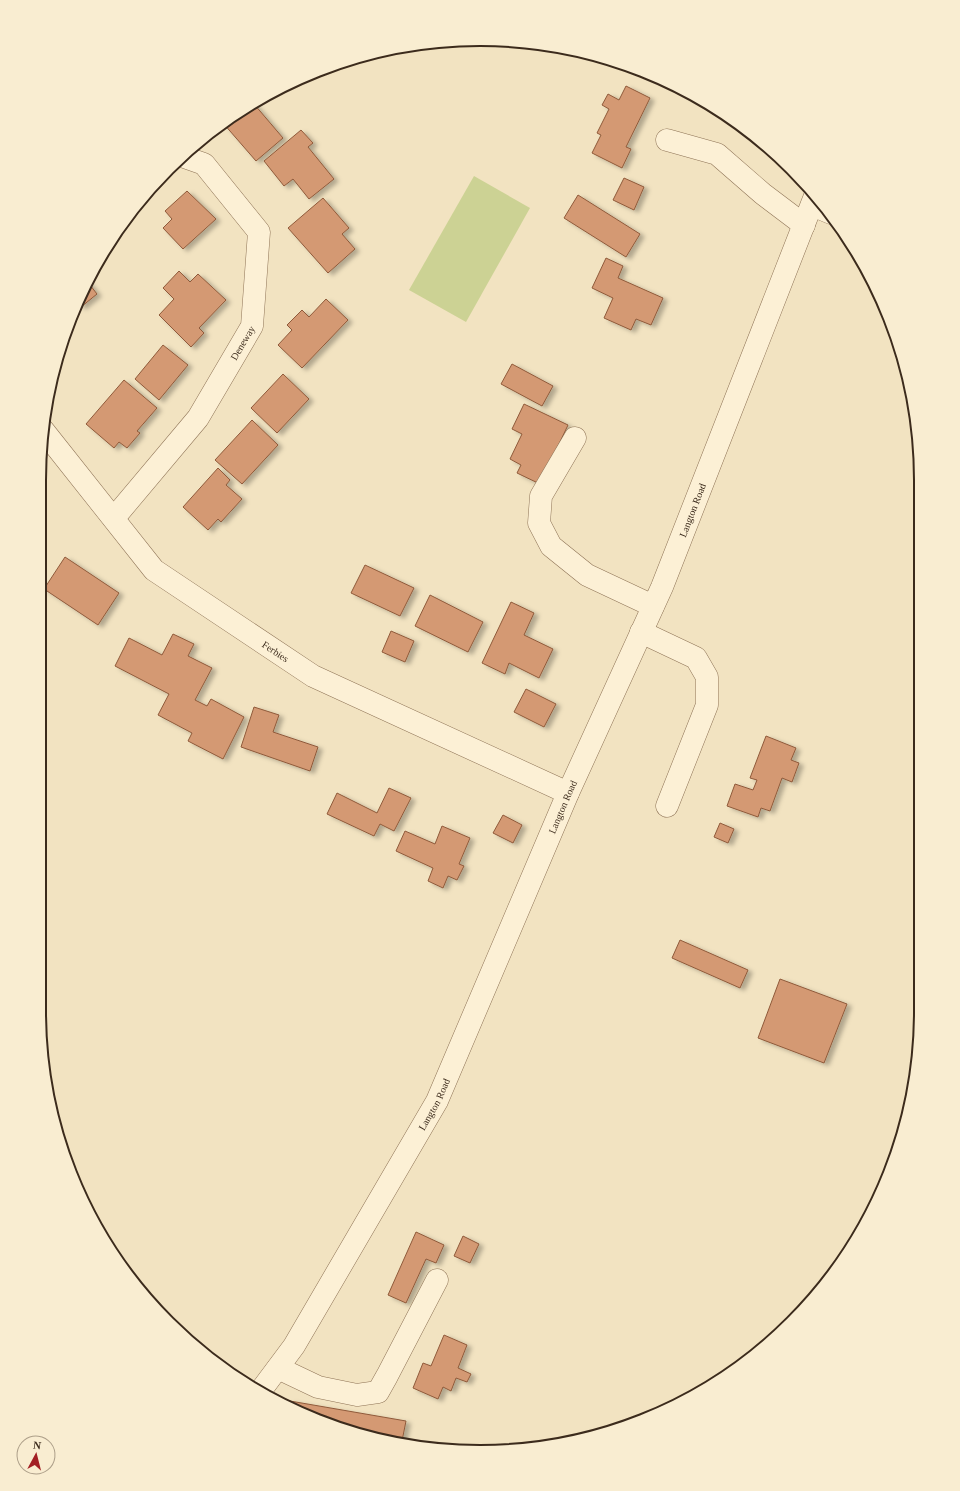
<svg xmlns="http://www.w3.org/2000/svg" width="960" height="1491" font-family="'Times New Roman',serif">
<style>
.green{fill:#ccd294}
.building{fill:#d49973;stroke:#8f5a3a;filter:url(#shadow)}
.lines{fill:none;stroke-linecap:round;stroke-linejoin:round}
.minor-casing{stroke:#8e7356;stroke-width:23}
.minor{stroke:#fcf0d5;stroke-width:22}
.labels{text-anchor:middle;stroke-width:3;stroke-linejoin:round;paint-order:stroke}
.street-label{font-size:10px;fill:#3c2b1c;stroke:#f9edd1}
.rim{fill:none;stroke:#3c2b1c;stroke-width:2}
</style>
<defs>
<filter id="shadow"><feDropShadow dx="4.5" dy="2.5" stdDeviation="2" flood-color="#0004"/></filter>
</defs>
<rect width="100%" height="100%" fill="#f2e3c1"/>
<polygon class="green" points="474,176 530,208 466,322 409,290"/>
<g class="building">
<polygon points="626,86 650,98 626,147 631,149 622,168 592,153 601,135 597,133 609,109 602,105 608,94 619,100"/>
<polygon points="254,104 283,138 256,161 223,123"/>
<polygon points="301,130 313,143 308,147 334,179 309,199 293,179 284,186 264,161"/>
<polygon points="624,178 644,187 634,210 613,200"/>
<polygon points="187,191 216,219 183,249 163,228 172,219 165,211"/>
<polygon points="578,195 640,234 626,257 564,218"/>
<polygon points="323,198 349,228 342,234 355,249 328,273 288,228"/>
<polygon points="606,258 623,266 618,278 663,298 651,325 636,319 631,330 604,318 613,298 592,288"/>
<polygon points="179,271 190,282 198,274 226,300 199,328 204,333 191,347 159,315 174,299 163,288"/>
<polygon points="87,281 97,294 81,307 78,302"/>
<polygon points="326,299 348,320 302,368 278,345 292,330 287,325 302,310 309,317"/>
<polygon points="163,345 188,365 159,400 135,379"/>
<polygon points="512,364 553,386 542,406 501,384"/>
<polygon points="283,374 309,399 277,433 251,408"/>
<polygon points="124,380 157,408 137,431 140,433 127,448 119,442 114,448 86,424"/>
<polygon points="524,404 568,425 540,484 517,473 521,465 510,459 522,434 512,429"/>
<polygon points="252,420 278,445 242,484 215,460"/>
<polygon points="218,468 230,480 226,485 242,499 221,522 218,519 208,530 183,507"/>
<polygon points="65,557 119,593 98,625 44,589"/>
<polygon points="365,565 414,588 400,616 351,593"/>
<polygon points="430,595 483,622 468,652 415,626"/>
<polygon points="511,602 534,613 524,635 553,649 539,678 509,663 505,674 482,663"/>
<polygon points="391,631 414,641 405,662 382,652"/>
<polygon points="173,634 194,644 188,656 212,668 195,700 207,706 211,699 244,717 223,759 188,741 192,733 158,715 169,694 115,666 129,638 162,655"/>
<polygon points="526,689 556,704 544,727 514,712"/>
<polygon points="254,707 279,715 273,732 318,747 310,771 241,747"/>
<polygon points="766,736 796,748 791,760 799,763 792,782 782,778 770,811 761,808 758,817 727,806 735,784 753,790 757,780 750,778"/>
<polygon points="389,788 411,798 394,831 380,824 374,836 327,814 337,793 377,813"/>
<polygon points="503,815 522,825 513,843 493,833"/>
<polygon points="720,823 734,829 728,843 714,837"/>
<polygon points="442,826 470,838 459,864 464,866 457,880 448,876 443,888 428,881 433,868 396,851 405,831 435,844"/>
<polygon points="680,940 748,970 740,988 672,958"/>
<polygon points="780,979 847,1004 824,1063 758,1038"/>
<polygon points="416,1232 444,1245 436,1263 426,1259 406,1303 388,1295"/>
<polygon points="463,1236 479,1244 470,1263 454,1256"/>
<polygon points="444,1335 467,1345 458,1368 471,1374 467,1382 456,1378 451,1391 443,1387 438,1399 413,1388 423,1363 431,1366"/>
<polygon points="290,1401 406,1421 402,1441 338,1429 289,1406"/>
</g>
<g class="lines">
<g class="minor-casing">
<g id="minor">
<polyline points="667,140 717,154 763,194 804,225"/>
<polyline points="812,205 831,213"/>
<path id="s1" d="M43,430L154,570L313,676L568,793"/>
<polyline points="575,438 541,496 539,523 551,546 587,575 653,606"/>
<path id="s2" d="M114,518L198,418L252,326L259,232L204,164L187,158"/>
<polyline points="641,632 696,658 707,677 707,705 667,806"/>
<polyline points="278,1368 318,1387 357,1395 378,1392 387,1376 437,1280"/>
<path id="s3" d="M259,1393L294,1346L437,1101L568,793L662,587L815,196"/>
</g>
</g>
<use href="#minor" class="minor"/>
</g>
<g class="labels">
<g class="street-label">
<text dy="4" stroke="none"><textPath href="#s2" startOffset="218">Deneway</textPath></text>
<text dy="4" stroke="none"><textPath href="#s3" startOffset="986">Langton Road</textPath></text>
<text dy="4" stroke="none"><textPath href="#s1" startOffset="325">Ferbies</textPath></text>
<text dy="4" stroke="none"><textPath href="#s3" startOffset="662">Langton Road</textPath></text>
<text dy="4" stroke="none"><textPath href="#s3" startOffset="338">Langton Road</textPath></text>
</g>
</g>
<path d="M0 0H960V1491H0ZM480 46H480A434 434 0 0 1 914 480V1011A434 434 0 0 1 480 1445H480A434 434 0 0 1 46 1011V480A434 434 0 0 1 480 46Z" fill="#f9edd1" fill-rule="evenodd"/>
<path class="rim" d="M480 46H480A434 434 0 0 1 914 480V1011A434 434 0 0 1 480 1445H480A434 434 0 0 1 46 1011V480A434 434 0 0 1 480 46Z"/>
<g transform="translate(36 1455) rotate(7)"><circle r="19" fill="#f9edd1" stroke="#ad9f89"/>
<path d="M0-3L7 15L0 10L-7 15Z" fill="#a32024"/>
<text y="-6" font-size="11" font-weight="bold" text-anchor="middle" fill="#3c2b1c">N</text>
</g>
</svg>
